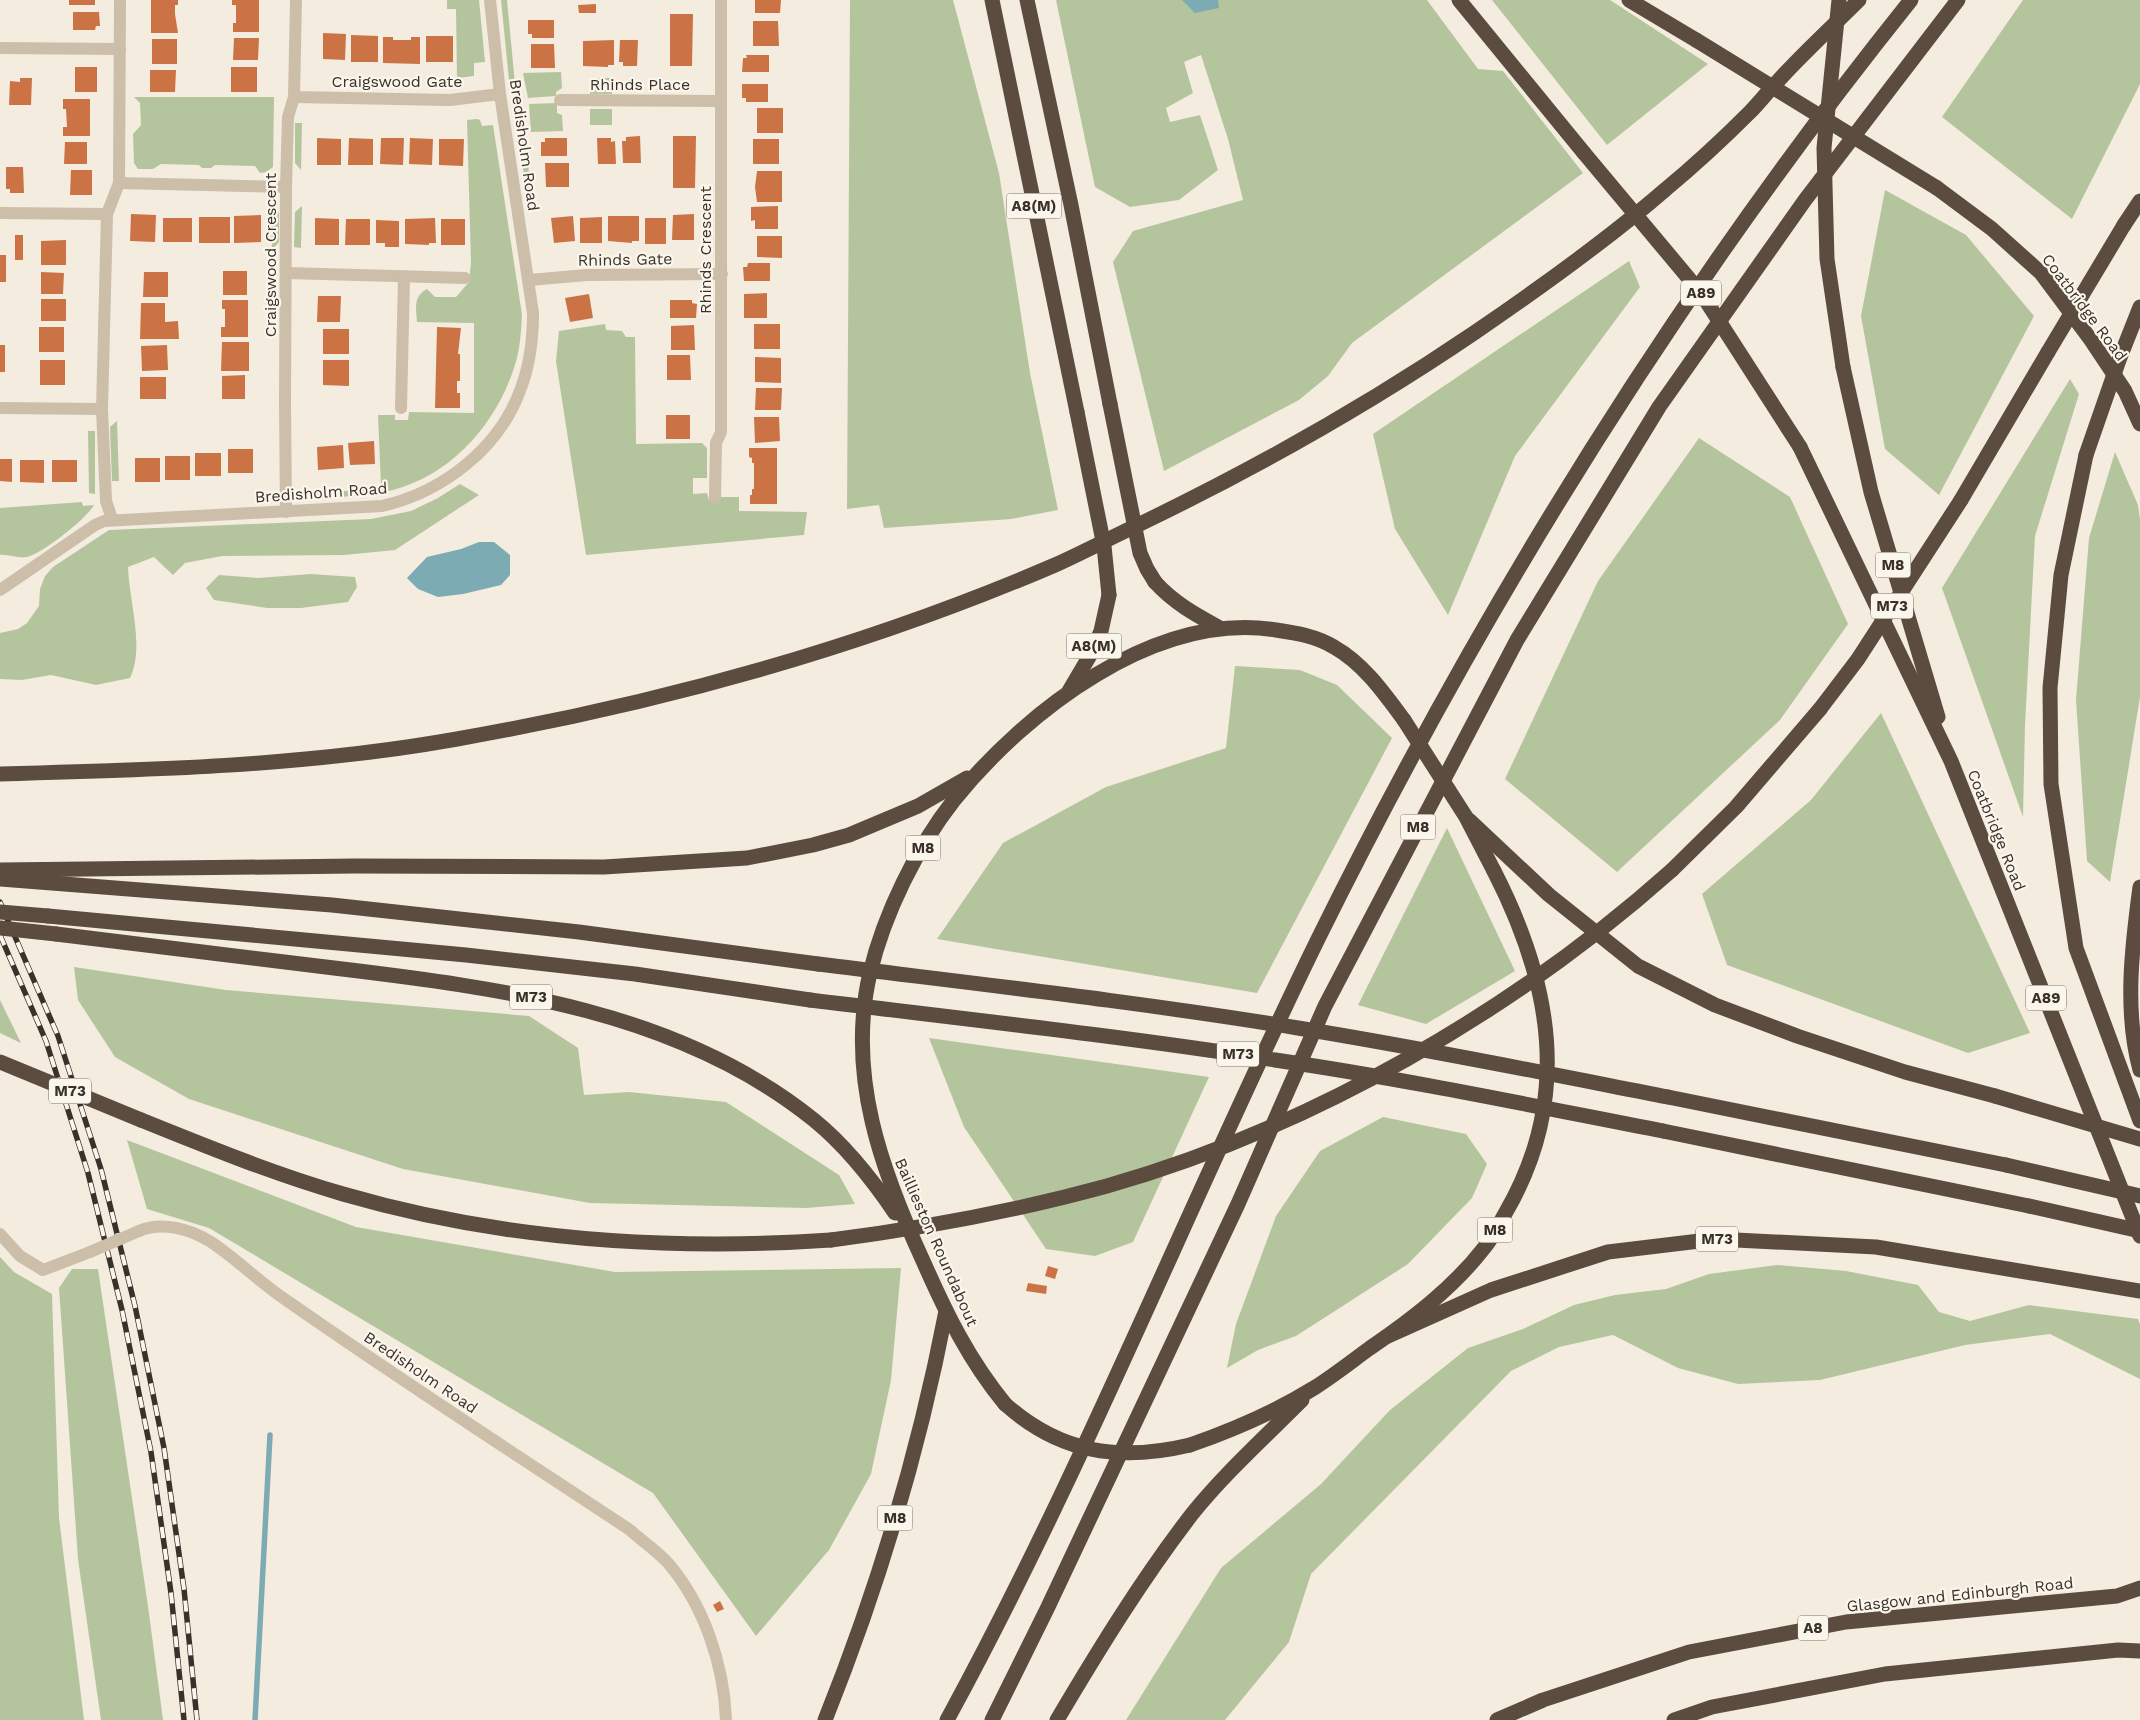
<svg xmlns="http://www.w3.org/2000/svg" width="2140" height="1720" font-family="'Work Sans',sans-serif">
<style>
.green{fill:#b4c59e}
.water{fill:#7cabb3}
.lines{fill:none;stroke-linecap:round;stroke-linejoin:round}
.stream{stroke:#7cabb3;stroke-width:5.5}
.building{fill:#cc7345}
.minor{stroke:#cdbeaa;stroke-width:12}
.highway{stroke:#5c4c40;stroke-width:15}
.rail-casing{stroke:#3a312a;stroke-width:5.5}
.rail{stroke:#fbf6ec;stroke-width:4;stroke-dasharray:11;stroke-linecap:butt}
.minor-bridge{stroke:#cdbeaa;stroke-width:12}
.highway-bridge{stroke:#5c4c40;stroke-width:15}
.labels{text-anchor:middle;stroke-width:4.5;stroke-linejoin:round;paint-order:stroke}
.shield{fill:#fbf6ec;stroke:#746c64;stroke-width:1}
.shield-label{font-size:15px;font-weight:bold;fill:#3a312a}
.street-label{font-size:16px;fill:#3a312a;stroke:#fbf6ec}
</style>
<rect width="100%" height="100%" fill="#f4ecdf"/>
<g class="green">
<polygon points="447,0 479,0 485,62 474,63 474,76 457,78 456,9 447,9"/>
<polygon points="501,0 507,0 515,84 509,80"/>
<polygon points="850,0 953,0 999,173 1030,373 1058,510 1011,519 884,528 879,505 847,509"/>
<polygon points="1056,0 1427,0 1478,69 1503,71 1583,173 1352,343 1328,376 1299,400 1164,471 1113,262 1133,231 1243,200 1228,139 1201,55 1184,62 1193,93 1166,108 1170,122 1200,115 1218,170 1179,200 1130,207 1095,187"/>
<polygon points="1492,0 1610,0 1708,64 1607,145"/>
<polygon points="2023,0 2140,0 2140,84 2072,219 1942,117"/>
<polygon points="561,72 562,88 556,92 556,96 528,98 523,73"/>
<rect x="590" y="78" width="22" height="16"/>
<polygon points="134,97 274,97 273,167 266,172 260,173 255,166 215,165 211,168 202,168 199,165 161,164 153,169 138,169 134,163 133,134 141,125 140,103"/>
<polygon points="557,103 557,113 562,115 563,131 531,132 529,104"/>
<rect x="590" y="109" width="22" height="16"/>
<path d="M477,119L480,120L482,126L493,125L522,315C521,333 520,351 514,368C496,424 451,475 393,490C369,496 342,497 317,498V494L381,487L378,415H395V420H408L409,412L474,413V323L417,322C416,308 413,296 427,289L435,297H456L469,282L471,263L467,120Z"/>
<polygon points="295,123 302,123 301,170 295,163"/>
<polygon points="522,123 532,193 527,194 517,129"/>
<polygon points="1885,190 1966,235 2034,316 1939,495 1885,449 1861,316"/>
<polygon points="302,206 301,248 294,247 295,212"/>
<polygon points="271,212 279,212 279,242 272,250"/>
<polygon points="1629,261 1640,287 1515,456 1448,615 1395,529 1373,434"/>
<polygon points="605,324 606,330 622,331 626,337 635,337 636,444 702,443 707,448 707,478 693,478 693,494 707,493 709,500 720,500 720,497 739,497 739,511 807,512 804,535 586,555 556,361 559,331"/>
<polygon points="2070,379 2079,394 2035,536 2025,725 2023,817 1942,588"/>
<polygon points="117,421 119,481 112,481 110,427"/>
<polygon points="88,431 95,431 95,494 89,493"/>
<polygon points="1699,438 1790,497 1848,624 1780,720 1617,872 1505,779 1598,581"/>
<polygon points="2115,452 2138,505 2140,520 2140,697 2110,882 2087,861 2076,700 2089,538"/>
<path d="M460,484L479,495L395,550L344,555L222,556L185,563L173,575L154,557L128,567C129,601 145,647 130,678L96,685L51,675L22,680L0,679V633L18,629L27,623L39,606L40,589L45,576L53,567L109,530L371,519L411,511L438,498Z"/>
<path d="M82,502L83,506L94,505C85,520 43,553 27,557C18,559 9,554 0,555V508Z"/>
<polygon points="311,574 355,577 357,587 348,602 301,608 267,608 214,600 206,588 219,575 258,578"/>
<polygon points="1235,666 1300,670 1337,685 1392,738 1257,993 937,939 1003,843 1106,787 1226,748"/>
<polygon points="1881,713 2030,1033 1968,1053 1727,965 1702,894 1811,800"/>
<polygon points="1447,828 1515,971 1426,1024 1358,1005"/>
<polygon points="74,967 226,990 529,1016 578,1048 584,1095 629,1092 726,1102 839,1175 855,1204 806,1208 590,1203 403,1169 189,1099 115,1057 78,1000"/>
<polygon points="0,1000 21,1043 0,1033"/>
<polygon points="929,1038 1209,1077 1133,1242 1095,1256 1046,1249 964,1127"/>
<polygon points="1383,1117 1466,1134 1487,1164 1472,1198 1408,1264 1296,1336 1258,1350 1227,1368 1236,1324 1276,1216 1320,1151"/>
<polygon points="127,1140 356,1227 615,1272 901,1268 891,1380 871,1474 829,1550 756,1636 653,1493 209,1228 147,1209"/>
<polygon points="0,1257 14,1272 52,1294 59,1518 84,1720 0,1720"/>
<polygon points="1777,1265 1846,1271 1918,1285 1939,1312 1970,1321 2029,1305 2138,1319 2140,1325 2140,1379 2050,1334 1965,1345 1820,1380 1738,1384 1678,1368 1613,1335 1559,1347 1511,1371 1311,1574 1289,1642 1225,1720 1126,1720 1221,1568 1321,1484 1390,1410 1468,1348 1523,1329 1574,1305 1615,1295 1666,1289 1709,1274"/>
<polygon points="72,1269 98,1269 148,1606 163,1720 101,1720 78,1559 59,1288"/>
</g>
<g class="water">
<polygon points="1182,0 1218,0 1219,8 1195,13"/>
<polygon points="479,542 494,542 510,555 510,575 501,585 463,594 438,597 418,589 407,578 427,557 461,549"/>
</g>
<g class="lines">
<polyline class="stream" points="255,1720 270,1435"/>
</g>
<g class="building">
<rect x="69" y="0" width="26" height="5"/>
<polygon points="151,0 178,0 178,5 175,5 175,14 178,33 151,33"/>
<polygon points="232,0 259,0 259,32 233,32 233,23 236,23 236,5 232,5"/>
<polygon points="755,0 781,0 780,13 755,13"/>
<polygon points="596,4 596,13 579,13 578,5"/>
<polygon points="73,12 99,12 100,26 96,26 95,30 73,30"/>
<polygon points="670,14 693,14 692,66 670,66"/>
<polygon points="528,20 554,20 554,38 532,38 532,34 528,34"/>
<polygon points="753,21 778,21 779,46 753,46"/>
<polygon points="323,33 346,34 345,60 323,59"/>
<polygon points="351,35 378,36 378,62 351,62"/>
<rect x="426" y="36" width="27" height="26"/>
<polygon points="383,37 393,37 393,40 411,40 411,37 420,37 420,64 383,63"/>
<polygon points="234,38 259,38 258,60 233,60"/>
<rect x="152" y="39" width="25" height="25"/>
<polygon points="614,40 614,65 608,65 608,67 583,66 583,41"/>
<polygon points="620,40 638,40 637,66 623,66 623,62 619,62"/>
<polygon points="531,44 554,44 555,68 531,68"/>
<polygon points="746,55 769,55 769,72 742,72 743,58 747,58"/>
<rect x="75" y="67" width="22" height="25"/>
<rect x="231" y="67" width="26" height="25"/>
<polygon points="150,70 176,70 175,92 150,92"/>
<polygon points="20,78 32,78 31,105 9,105 10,81 20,82"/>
<polygon points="742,84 768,84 768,102 746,102 746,98 742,98"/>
<polygon points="63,99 90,99 90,136 63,136 63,127 67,127 66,109 63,109"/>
<rect x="757" y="108" width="26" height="25"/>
<polygon points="640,136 641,163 623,163 622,141 626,141 626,137"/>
<polygon points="673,136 696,136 695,188 673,188"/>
<polygon points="317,138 341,139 341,165 317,165"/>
<polygon points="349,138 373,139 373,165 348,165"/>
<polygon points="381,138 404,138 403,165 380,164"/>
<polygon points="410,138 433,139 432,165 409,164"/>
<polygon points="545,138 567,138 567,156 541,156 541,142 545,142"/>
<polygon points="597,138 611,138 611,142 615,141 616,164 598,164"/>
<polygon points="439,139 464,139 463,166 439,165"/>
<rect x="753" y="139" width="26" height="25"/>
<polygon points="65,142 87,142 87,164 64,164"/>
<polygon points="545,163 569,163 569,187 546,187"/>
<polygon points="6,167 23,167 24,193 10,193 10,189 6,189"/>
<polygon points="71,170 92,170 92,195 70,195"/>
<polygon points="757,171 782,171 782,202 757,202 755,187"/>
<polygon points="778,206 778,229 755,229 755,220 751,221 751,207"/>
<polygon points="131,214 156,215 155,242 130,241"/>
<polygon points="694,214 694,240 672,240 673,215"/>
<polygon points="261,215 261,242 234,243 234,216"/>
<polygon points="573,216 575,241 554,243 551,218"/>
<polygon points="608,216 639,216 639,241 632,241 632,243 608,241"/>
<rect x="199" y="217" width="31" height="26"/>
<polygon points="602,217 602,243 580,243 580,218"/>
<rect x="163" y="218" width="29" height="24"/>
<polygon points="315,218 339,219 339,245 315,245"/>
<polygon points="435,218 436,243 429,243 429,245 405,244 405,219"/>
<rect x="645" y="218" width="21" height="26"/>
<polygon points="346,219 370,219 370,245 345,245"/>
<rect x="441" y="219" width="24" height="26"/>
<polygon points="376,220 399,221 399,247 385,247 385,243 376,243"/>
<rect x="15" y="235" width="8" height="25"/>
<polygon points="757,236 782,236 782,258 757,257"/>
<polygon points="66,240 66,265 41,265 41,241"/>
<rect x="0" y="255" width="6" height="27"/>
<polygon points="748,263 770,263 770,281 744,281 743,267 747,267"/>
<rect x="223" y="271" width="24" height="24"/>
<polygon points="41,272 64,273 63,294 41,294"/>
<polygon points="144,272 168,272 168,297 143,297"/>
<polygon points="767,293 767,318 744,318 744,294"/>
<polygon points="589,294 593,318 570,322 565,298"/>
<polygon points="318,296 341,296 340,322 317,322"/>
<rect x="41" y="299" width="25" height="22"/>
<polygon points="222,300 248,300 248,337 221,337 221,327 225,327 225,309 222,309"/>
<polygon points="670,300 692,300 692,303 697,304 696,318 670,318"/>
<polygon points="141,303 165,303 165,322 178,321 179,339 140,339"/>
<rect x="754" y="324" width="26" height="25"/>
<polygon points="694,325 695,350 671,350 671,326"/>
<rect x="39" y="327" width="25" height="25"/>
<polygon points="437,327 461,328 458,354 460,354 460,381 457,381 457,393 460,393 460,408 435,408"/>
<rect x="323" y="329" width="26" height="25"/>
<polygon points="222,342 249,342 249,371 221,371"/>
<rect x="0" y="345" width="5" height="27"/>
<polygon points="167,345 168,370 142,371 141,346"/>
<polygon points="667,355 690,355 691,380 667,380"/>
<polygon points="755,357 781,358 781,383 755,382"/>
<rect x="40" y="360" width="25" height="25"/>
<polygon points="323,360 349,360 349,386 323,385"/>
<polygon points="245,375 245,399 222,399 222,376"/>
<rect x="140" y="377" width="26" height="22"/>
<polygon points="756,388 782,388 781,410 755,410"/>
<rect x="666" y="415" width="24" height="24"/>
<polygon points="754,417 779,417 780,441 755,443"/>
<polygon points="374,441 375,464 350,465 348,443"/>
<polygon points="343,445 344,468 318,470 317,447"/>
<polygon points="749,448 777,448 777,504 750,504 750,495 752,495 752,489 754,489 754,463 752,463 752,458 749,457"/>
<rect x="228" y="449" width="25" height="24"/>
<rect x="195" y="453" width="26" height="23"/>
<rect x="165" y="456" width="25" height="24"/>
<rect x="135" y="458" width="25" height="24"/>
<polygon points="0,459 12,459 12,482 0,481"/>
<polygon points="20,460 44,460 44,483 20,482"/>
<rect x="52" y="460" width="25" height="22"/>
<polygon points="1048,1266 1058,1269 1055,1279 1045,1276"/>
<polygon points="1028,1283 1047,1286 1046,1294 1026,1291"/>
<polygon points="720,1601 724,1609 717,1612 713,1605"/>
</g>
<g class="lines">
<g class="minor">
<polyline points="0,48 120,49"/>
<polyline points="294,97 450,100 500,94"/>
<polyline points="560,100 720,101"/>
<polyline points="119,183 286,187"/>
<polyline points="0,213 107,214"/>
<polyline points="287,273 465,278"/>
<polyline points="529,280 587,275 722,274"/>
<polyline points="0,408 102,409 106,501 112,519"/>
<polyline points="401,408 404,277"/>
<polyline points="102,409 107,214 119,183 120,0"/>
<polyline points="715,498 716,443 721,432 721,0"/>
<polyline points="286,512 285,403 286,187 288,117 294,97 296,0"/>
<path d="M0,590L95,525L104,521L382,506C443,492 500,448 521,388C530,364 533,339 533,313L500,94L490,0"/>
<path d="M139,1231C162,1221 190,1229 211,1242C237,1259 260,1283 286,1300C399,1379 515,1454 630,1530C642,1541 657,1551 668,1563C704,1605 724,1665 726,1720"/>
<polyline points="0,1234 20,1256 43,1270 90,1252"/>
</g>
<g class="highway">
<polyline points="992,0 1077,412"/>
<polyline points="1027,0 1071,205 1110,404"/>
<polyline points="1459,0 1584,153"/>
<polyline points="1629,0 1696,40"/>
<polyline points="1937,188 1992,229 2041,273 2091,340 2125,391 2140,424"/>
<polyline points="2124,225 2140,201"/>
<polyline points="1843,367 1871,492 1938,717"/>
<polyline points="1800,447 1951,761 2140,1236"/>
<polyline points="2086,455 2061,575 2050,688 2051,784 2076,948 2140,1121"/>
<polyline points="1961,500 2048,352"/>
<path d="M1155,582C1174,603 1196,615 1220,628"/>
<polyline points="1069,691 1092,652 1101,631 1109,595"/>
<path d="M0,774C153,770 306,766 457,739C662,703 864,647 1055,565C1084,552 1112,537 1140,524C1256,468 1368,405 1474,333C1540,288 1606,241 1666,189C1695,165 1723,139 1750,112C1760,102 1768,91 1778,81C1803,53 1832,27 1859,0"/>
<polyline points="1469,820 1549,895 1638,966 1715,1005 1797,1036 1905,1072 1995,1096"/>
<polyline points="0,870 355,866 604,867 747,858 813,845 849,835 918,806 967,778"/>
<polyline points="1672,870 1736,807 1820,709"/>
<polyline points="0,879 332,905 579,932 818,964"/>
<path d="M2140,887C2132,946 2124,1011 2140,1070"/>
<polyline points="48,916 466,955 635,974 810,1000"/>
<path d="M56,934C149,946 242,957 334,968C501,988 679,1011 814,1120C846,1146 872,1179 895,1213"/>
<polyline points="1668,1097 2006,1165"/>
<path d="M141,1120C208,1147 274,1174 343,1194C501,1240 668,1251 831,1240"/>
<polyline points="1663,1131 2029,1206"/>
<polyline points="1386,1337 1491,1290 1608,1252 1716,1239 1876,1247 2140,1291"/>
<path d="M1005,1404C969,1360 947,1315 924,1263C882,1172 846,1075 870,973C884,914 917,847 954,800C1026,711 1155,611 1276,630C1296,633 1316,636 1334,647C1364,664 1384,693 1404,720"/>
<path d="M1190,1445C1233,1430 1275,1412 1314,1388C1333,1376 1352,1361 1370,1348C1411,1320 1453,1288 1484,1248C1493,1237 1499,1224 1506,1212C1572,1098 1552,984 1494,871"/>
<path d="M825,1720C878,1588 919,1451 946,1311"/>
<path d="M947,1720C1085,1467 1191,1198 1318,939C1482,607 1679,289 1911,0"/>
<polyline points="992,1720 1047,1609 1238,1204 1325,1006 1517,640 1659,407 1805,200 1958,0"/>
<path d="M1057,1720C1099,1649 1142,1579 1192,1514C1225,1473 1265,1437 1302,1400"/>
<polyline points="1497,1720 1543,1700 1689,1652 1846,1622 2117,1596 2140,1588"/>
<polyline points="1674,1720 1712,1707 1885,1674 2118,1650 2140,1651"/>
</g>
<g class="rail-casing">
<g id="rail">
<polyline points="0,902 58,1036 101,1169 135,1306 164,1448 184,1589 197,1720"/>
<polyline points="0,935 46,1041 88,1173 122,1310 151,1452 171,1593 184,1720"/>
</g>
</g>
<use href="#rail" class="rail"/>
<polyline class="minor-bridge" points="90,1252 139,1231"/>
<g class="highway-bridge">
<polyline points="1839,0 1824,148 1827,259 1843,367"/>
<polyline points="1696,40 1937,188"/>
<polyline points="1584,153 1701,293 1800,447"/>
<polyline points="2048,352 2124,225"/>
<polyline points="1110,404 1140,553 1147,569 1155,582"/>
<polyline points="1077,412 1104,546 1109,595"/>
<polyline points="2086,455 2119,360 2140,307"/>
<polyline points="1820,709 1858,659 1961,500"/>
<polyline points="1404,720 1466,817 1494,871"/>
<polyline points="0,912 48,916"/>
<polyline points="0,928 56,934"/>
<path d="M818,964C978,984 1139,1002 1298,1028C1422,1048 1545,1073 1668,1097"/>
<path d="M810,1000C965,1019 1121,1036 1275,1060C1405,1079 1534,1106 1663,1131"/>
<polyline points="0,1062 141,1120"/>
<polyline points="1995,1096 2140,1139"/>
<polyline points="2006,1165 2140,1196"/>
<polyline points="2029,1206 2140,1231"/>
<path d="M831,1240C924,1228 1016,1211 1107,1186C1311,1128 1514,1011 1672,870"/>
<path d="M1005,1404C1060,1453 1119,1462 1190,1445"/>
</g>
</g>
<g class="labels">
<g class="shield">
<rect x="1006.5" y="193.5" width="55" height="25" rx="4"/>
<rect x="1681" y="280.5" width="40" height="25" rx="4"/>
<rect x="1875.5" y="552.5" width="35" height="25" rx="4"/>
<rect x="1871" y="593.5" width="42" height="25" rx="4"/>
<rect x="1066.5" y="633.5" width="55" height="25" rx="4"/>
<rect x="1400.5" y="814.5" width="35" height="25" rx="4"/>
<rect x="905.5" y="835.5" width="35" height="25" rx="4"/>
<rect x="510" y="984.5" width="42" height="25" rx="4"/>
<rect x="2026" y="985.5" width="40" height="25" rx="4"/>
<rect x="1217" y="1041.5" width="42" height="25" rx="4"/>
<rect x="49" y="1078.5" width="42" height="25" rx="4"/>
<rect x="1477.5" y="1217.5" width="35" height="25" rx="4"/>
<rect x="1696" y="1226.5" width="42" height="25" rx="4"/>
<rect x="877.5" y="1505.5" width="35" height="25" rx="4"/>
<rect x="1798" y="1615.5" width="30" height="25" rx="4"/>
</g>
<g class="shield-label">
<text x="1034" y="211">A8(M)</text>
<text x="1701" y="298">A89</text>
<text x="1893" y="570">M8</text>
<text x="1892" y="611">M73</text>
<text x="1094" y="651">A8(M)</text>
<text x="1418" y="832">M8</text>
<text x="923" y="853">M8</text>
<text x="531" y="1002">M73</text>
<text x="2046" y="1003">A89</text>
<text x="1238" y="1059">M73</text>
<text x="70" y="1096">M73</text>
<text x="1495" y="1235">M8</text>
<text x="1717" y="1244">M73</text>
<text x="895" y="1523">M8</text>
<text x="1813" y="1633">A8</text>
</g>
<g class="street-label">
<text x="397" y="87">Craigswood Gate</text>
<text x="640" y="90">Rhinds Place</text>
<text transform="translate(525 145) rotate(82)" y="6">Bredisholm Road</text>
<text transform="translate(705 250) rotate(-90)" y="6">Rhinds Crescent</text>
<text transform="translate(270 255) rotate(-90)" y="6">Craigswood Crescent</text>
<text transform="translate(625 259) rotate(-1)" y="6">Rhinds Gate</text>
<text transform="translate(2085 307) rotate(53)" y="6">Coatbridge Road</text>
<text transform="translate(321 492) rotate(-4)" y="6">Bredisholm Road</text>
<text transform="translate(1997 830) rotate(68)" y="6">Coatbridge Road</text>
<text transform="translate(937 1242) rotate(66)" y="6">Baillieston Roundabout</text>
<text transform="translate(421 1372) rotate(34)" y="6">Bredisholm Road</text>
<text transform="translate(1960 1594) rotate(-6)" y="6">Glasgow and Edinburgh Road</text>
</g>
</g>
</svg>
